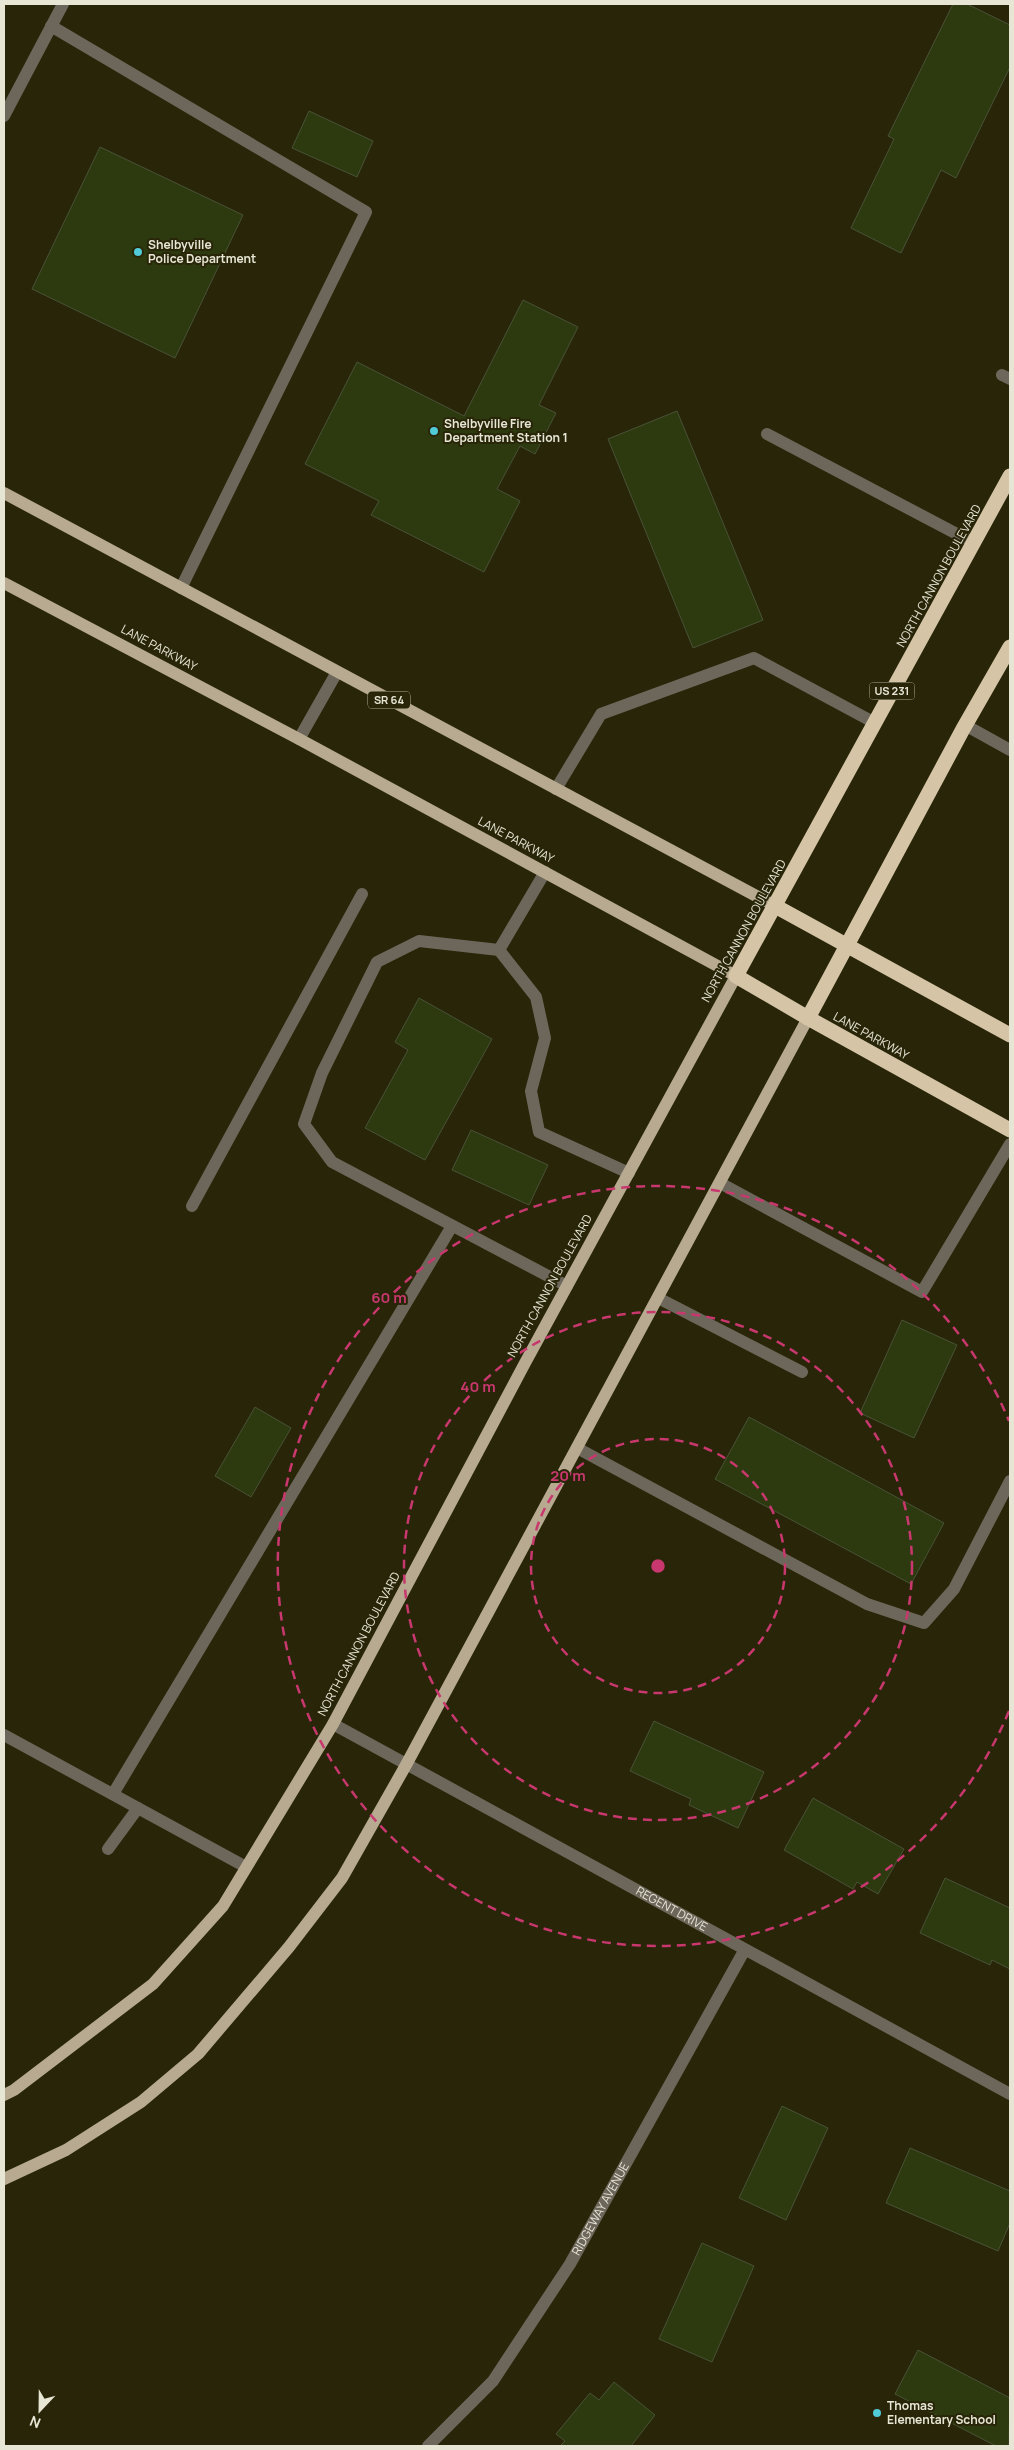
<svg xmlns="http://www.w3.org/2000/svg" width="1014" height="2450" font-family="Manrope,sans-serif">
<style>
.building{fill:#2d3a0f;stroke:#495237}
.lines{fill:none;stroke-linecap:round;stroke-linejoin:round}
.lane{stroke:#6d675b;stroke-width:12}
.street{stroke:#6d675b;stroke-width:12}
.primary{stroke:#b7aa91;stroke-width:12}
.highway{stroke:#d5c4a6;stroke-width:15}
.ring{fill:none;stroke:#c8376d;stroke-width:2.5;stroke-dasharray:9 6}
.poi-dot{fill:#52cbd9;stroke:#282508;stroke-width:2}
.labels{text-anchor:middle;stroke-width:4;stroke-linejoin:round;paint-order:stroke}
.shield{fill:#282508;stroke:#aeac98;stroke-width:1}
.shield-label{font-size:11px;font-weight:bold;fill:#e7e6d5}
.poi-label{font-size:12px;font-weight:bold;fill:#e7e6d5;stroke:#282508;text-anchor:start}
.street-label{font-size:12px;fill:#e7e6d5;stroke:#282508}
.centre{fill:#c8376d;stroke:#282508;stroke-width:2.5}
.ring-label{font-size:15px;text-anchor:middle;font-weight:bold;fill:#c8376d;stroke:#282508;stroke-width:4;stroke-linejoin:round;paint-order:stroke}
</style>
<rect width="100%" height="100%" fill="#282508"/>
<g class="building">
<polygon points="953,4 967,4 1010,25 1010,67 956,178 941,170 901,253 851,228 894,139 888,136"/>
<polygon points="309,111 373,141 357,177 292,148"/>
<polygon points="100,147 243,215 175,358 32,289"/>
<polygon points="523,300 578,327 539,405 556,413 535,454 520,446 497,489 520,501 484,572 371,515 379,501 305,464 357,362 464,416"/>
<polygon points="677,411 763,620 693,648 608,439"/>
<polygon points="419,998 492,1039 425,1160 365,1128 408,1050 395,1042"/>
<polygon points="471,1130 548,1165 529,1205 452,1170"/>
<polygon points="902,1320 957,1345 914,1438 860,1413"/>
<polygon points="255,1407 291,1428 251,1497 215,1476"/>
<polygon points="749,1417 944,1523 911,1584 715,1479"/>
<polygon points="654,1721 764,1772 738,1828 689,1805 691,1799 630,1771"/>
<polygon points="813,1798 904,1849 878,1894 857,1882 853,1889 784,1850"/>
<polygon points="945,1878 1010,1908 1010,1969 992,1960 990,1965 920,1933"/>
<polygon points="782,2106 828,2128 786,2220 739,2198"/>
<polygon points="910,2148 1010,2191 1010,2223 998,2251 886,2203"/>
<polygon points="702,2243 754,2266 712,2362 659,2339"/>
<polygon points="918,2350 1010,2398 1009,2446 996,2446 895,2394"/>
<polygon points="614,2382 655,2415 631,2446 560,2446 565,2441 556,2434 590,2393 599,2400"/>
</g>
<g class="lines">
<g class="lane">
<polyline points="51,26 366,212 181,588"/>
<polyline points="1002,375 1010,379"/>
<polyline points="767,434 974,543"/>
<polyline points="965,725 1010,750"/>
<polyline points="556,789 601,714 754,658 875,723"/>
<polyline points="545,872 499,950 419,941 377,962 322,1073 304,1124 332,1162 567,1286"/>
<polyline points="499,950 536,997 545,1038 531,1091 539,1132 629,1173"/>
<polyline points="720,1183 922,1292 1010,1144"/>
<polyline points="192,1206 362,894"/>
<polyline points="658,1298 802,1372"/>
<polyline points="577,1448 867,1604 924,1623 954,1589 1010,1481"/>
<polyline points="4,1735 246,1867"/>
<polyline points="113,1794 452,1226"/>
<polyline points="108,1849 138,1808"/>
</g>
<g class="street">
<polyline points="4,116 63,4"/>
<polyline points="299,739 337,672"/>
<path id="s1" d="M333,1724L1010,2094"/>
<path id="s2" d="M428,2446L493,2381L570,2264L744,1951"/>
</g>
<g class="primary">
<polyline points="4,493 775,906"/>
<polyline points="4,583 299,739 736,976 525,1363 333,1724 223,1906 153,1984 14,2090 4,2095"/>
<polyline points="4,2179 66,2150 141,2102 198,2054 289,1947 342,1878 406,1765 808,1018"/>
</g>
<g class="highway">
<polyline points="1010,476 736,976 808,1018 1010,1130"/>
<polyline points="775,906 1010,1035"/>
<polyline points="808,1018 963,729 1010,647"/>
</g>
</g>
<g class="ring">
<circle cx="658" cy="1566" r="127"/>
<circle cx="658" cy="1566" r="254"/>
<path d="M1009 1711A380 380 0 1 1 1009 1421"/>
</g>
<g class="poi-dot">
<circle cx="138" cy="252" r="5"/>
<circle cx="434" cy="431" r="5"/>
<circle cx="877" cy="2413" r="5"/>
</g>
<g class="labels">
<g class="shield">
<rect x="869.5" y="682.5" width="45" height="17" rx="4"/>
<rect x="368" y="691.5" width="42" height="17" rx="4"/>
</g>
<g class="shield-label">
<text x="892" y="695">US 231</text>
<text x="389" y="704">SR 64</text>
</g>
<g class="poi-label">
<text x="148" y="249">Shelbyville<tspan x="148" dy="14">Police Department</tspan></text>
<text x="444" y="428">Shelbyville Fire<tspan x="444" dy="14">Department Station 1</tspan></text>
<text x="887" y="2410">Thomas<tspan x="887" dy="14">Elementary School</tspan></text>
</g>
<g class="street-label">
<text transform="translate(939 576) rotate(-61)" y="4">NORTH CANNON BOULEVARD</text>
<text transform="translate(159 648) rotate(28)" y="4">LANE PARKWAY</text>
<text transform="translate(516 840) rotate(28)" y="4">LANE PARKWAY</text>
<text transform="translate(744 931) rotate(-61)" y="4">NORTH CANNON BOULEVARD</text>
<text transform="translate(871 1036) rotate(29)" y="4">LANE PARKWAY</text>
<text transform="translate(550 1286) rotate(-61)" y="4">NORTH CANNON BOULEVARD</text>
<text transform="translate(359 1644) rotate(-62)" y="4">NORTH CANNON BOULEVARD</text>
<text dy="4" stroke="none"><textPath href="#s1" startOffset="386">REGENT DRIVE</textPath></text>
<text dy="4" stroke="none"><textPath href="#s2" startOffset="295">RIDGEWAY AVENUE</textPath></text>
</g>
</g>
<circle cx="658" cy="1566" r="8" class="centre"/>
<g class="ring-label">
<text x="389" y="1303">60 m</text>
<text x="478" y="1392">40 m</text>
<text x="568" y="1481">20 m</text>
</g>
<rect width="1014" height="2450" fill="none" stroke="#e7e6d5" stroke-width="10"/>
<g transform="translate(40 2410) rotate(202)" stroke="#282508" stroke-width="4" paint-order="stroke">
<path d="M0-4L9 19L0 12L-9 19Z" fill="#e7e6d5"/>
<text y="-8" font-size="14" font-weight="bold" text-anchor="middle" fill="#e7e6d5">N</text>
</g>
</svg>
